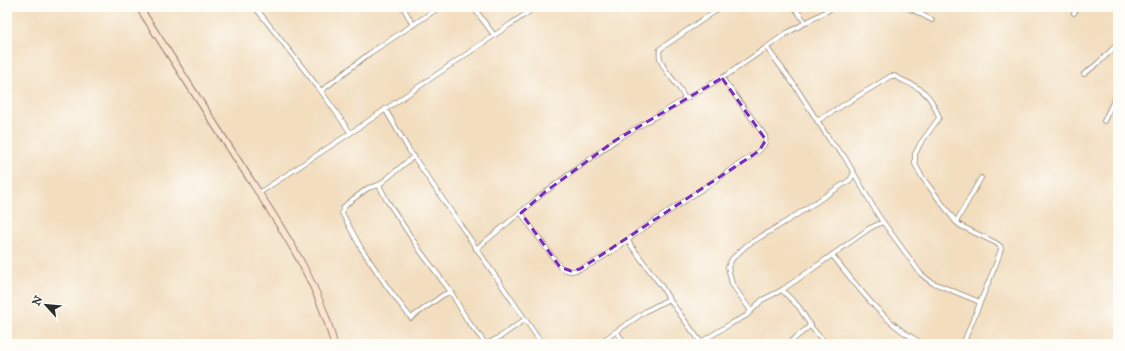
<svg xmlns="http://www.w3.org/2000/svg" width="1125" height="351" font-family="'IM FELL Great Primer',serif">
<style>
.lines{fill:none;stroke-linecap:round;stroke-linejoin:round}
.minor-casing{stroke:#8e8474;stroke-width:5.5}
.secondary-casing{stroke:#8e8474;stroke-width:8}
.minor{stroke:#fff;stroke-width:4}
.secondary{stroke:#fde4d1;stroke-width:6}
.marked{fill:none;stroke:#7b2cbf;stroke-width:3;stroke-dasharray:8 5;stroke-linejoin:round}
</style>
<rect width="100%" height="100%" fill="#fdfcf7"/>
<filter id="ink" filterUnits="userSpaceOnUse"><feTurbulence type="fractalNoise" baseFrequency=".025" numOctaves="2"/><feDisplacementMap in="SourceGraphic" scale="8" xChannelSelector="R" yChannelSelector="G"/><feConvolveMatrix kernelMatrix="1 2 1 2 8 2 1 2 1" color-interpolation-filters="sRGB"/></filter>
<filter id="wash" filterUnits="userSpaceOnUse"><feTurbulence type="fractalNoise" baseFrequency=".012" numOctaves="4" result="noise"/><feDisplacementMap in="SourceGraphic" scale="16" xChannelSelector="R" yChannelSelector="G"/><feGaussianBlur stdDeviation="0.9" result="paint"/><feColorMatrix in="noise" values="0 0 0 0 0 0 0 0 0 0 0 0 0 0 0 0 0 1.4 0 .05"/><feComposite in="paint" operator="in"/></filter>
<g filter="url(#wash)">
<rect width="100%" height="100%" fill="#f2ddbe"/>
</g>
<g filter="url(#ink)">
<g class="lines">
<g class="minor-casing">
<g id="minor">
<polyline points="255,7 321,91 350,132"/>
<polyline points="403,7 413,25"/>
<polyline points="473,7 494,35"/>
<polyline points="794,7 806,23"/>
<polyline points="905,7 915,11 932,20"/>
<polyline points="1074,13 1078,7"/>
<polyline points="767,48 795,86 831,142 844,156 878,215 921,274 931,282 980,302"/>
<polyline points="1084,74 1097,64 1118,44"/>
<polyline points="321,91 370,53 440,7"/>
<path d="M685,99C683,95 682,91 679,88C672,77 656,63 660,49L721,7"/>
<polyline points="385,109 409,150 542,344"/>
<path d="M817,121L891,76H894C911,85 925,87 934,106C936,110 938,113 939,118L920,144L915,154V164L922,177L956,222L961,226L996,243L1000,246L1001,249L996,264L963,344"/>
<polyline points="1104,121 1118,92"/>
<polyline points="414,156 379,185 368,188 348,203 343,208 342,213 361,248 388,288 411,318 443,295 451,292"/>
<polyline points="379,185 386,199 421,252 451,292 467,320 486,344"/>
<polyline points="259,193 358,128 536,7"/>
<path d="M521,213L560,267C563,269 567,271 571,271C586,271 626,242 638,232L759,151C763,146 767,143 765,136L722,78"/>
<polyline points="956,222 981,178"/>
<polyline points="627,240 662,287 669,299 702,344"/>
<polyline points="476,249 545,192 616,140 697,92 727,75 787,33 834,7"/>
<path d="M832,255C859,288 885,326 924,344"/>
<polyline points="782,290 799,307 812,328 826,344"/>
<polyline points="751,311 732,284 728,267 732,259 747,245 787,221 850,180 854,173"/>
<polyline points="617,332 625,344"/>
<polyline points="701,342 732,323 746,316 762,300 782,290 811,270 870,228 883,222"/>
<polyline points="487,344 500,337 524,320"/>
<polyline points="598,344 646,311 669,299"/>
<polyline points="788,344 811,325"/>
</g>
</g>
<g class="secondary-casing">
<path id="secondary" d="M139,7C174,61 209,116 244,170C279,224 318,280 334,344"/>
</g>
<use href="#minor" class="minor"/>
<use href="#secondary" class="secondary"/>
</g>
</g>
<path class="marked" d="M722,78L766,140L759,151L580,269L571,271L560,267L521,213L545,192L616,140Z"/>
<rect width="1125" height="351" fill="none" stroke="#fdfcf7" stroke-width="24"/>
<g transform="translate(46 305) rotate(297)" stroke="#fdfcf7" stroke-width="3" paint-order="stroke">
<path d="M0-3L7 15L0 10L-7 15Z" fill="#2b2b2b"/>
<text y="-6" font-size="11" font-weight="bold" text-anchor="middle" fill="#2b2b2b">N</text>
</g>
</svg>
